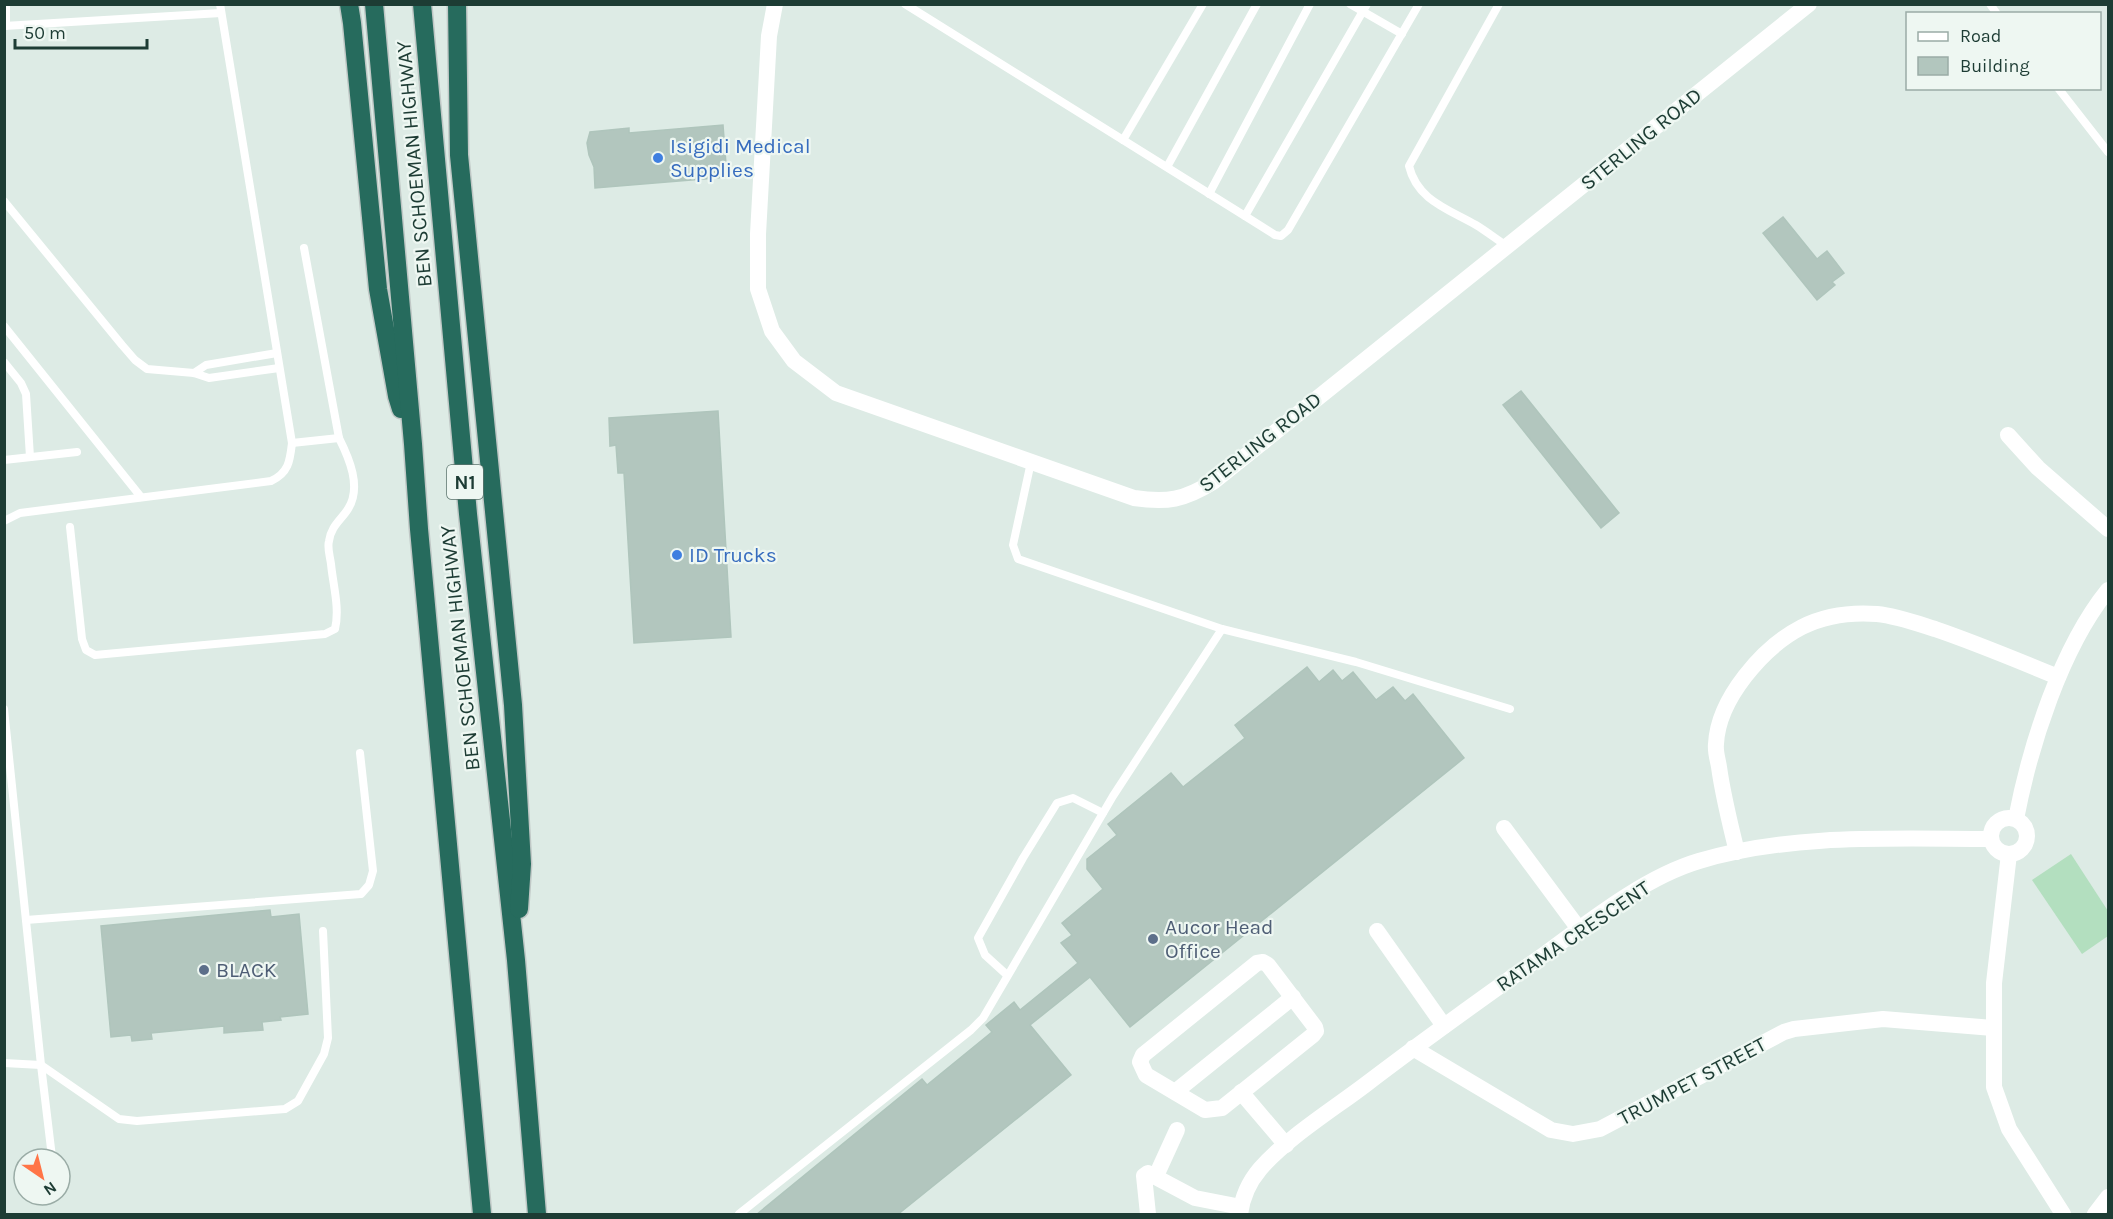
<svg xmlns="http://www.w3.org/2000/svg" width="2113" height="1219" font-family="Karla,sans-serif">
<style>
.pitch{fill:#b3dfbf}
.building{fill:#b2c6be;stroke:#afc5bc;stroke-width:1.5}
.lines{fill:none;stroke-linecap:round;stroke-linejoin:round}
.highway-casing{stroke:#c0c8c6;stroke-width:21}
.lane{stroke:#fff;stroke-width:8}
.street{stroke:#fff;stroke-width:16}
.highway{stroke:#266b5d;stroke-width:18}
.shop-dot{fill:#3f7fe0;stroke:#eef7f2;stroke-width:2}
.service-dot{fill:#5c6f8a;stroke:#eef7f2;stroke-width:2}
.labels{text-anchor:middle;stroke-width:4.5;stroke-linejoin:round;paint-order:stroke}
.shield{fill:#eef7f2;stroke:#5c746d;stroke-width:1.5}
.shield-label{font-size:20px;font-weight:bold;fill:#1d3c34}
.street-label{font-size:21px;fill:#1d3c34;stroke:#eef7f2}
.shop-label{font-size:21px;fill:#366cbe;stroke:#eef7f2;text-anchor:start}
.service-label{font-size:21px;fill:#4e5e75;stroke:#eef7f2;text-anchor:start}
</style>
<rect width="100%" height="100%" fill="#ddebe5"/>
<polygon class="pitch" points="2071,854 2108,911 2108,936 2082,954 2032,880"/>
<g class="building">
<polygon points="723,125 727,177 595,188 594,167 589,155 587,143 590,132 629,128 629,133"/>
<polygon points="1783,217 1817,259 1827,251 1844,273 1832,282 1835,285 1817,300 1763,233"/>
<polygon points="1521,391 1619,513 1601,528 1503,405"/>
<polygon points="718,411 731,637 634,643 624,473 618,473 616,445 610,446 609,418"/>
<polygon points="1307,667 1319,682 1333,670 1342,681 1353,672 1376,700 1393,687 1405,701 1413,694 1464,758 1130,1027 1090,977 1030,1025 1071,1075 897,1215 756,1215 922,1079 927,1085 992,1032 986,1025 1014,1002 1020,1010 1078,963 1061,943 1072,935 1062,923 1103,889 1087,869 1087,859 1117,835 1108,824 1171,773 1183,787 1245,738 1235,725"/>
<polygon points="270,910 271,917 299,914 308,1014 280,1017 281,1020 262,1022 263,1030 224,1033 224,1026 151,1033 152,1039 132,1041 131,1035 111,1037 101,926"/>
</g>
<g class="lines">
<g class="highway-casing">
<g id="highway">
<polyline points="349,4 352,23 378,289 397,396 401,409"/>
<polyline points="374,4 413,444 419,529 482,1214"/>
<polyline points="422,4 468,514 516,960 537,1214"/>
<polyline points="457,4 459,155 513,705 522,864 519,909"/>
</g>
</g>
<g class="lane">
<polyline points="905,4 1245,216 1275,235 1281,236 1288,230 1419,4"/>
<polyline points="1350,4 1402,34"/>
<path d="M1499,4L1409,166C1417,200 1448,209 1476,225C1486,231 1496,239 1507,246"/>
<polyline points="1990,4 1997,14"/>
<polyline points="4,26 221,13"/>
<polyline points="6,26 6,4"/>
<polyline points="2058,88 2108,152"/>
<polyline points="1123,140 1203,4"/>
<polyline points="1167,167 1257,4"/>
<polyline points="1209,194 1310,4"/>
<polyline points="4,201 122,345 135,360 147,369 194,373 209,378 279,368"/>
<polyline points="1245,216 1367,4"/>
<polyline points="4,326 141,497"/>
<polyline points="4,362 21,383 26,394 30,457"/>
<polyline points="194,373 206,365 277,353"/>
<polyline points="292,443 339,438"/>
<polyline points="4,460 77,452"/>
<path d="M4,521L20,513L271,481C289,473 290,460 292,443L220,4"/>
<path d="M70,527L82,639L86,650L95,655L325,634L335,629C340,608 333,585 331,564C330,556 327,548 329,541C331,526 341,520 348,509C362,487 349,458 339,438L304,248"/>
<polyline points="1222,629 1356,662 1510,709"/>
<polyline points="4,709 41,1065 52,1157"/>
<polyline points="26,920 361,894 369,885 373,871 360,753"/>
<polyline points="1007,975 985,955 978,938 1023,858 1057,803 1073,798 1103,813"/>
<polyline points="4,1063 41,1065 119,1119 137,1121 285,1109 298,1101 324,1054 328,1038 323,931"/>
<polyline points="739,1214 971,1030 983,1018 1113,796 1222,629 1018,559 1013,545 1031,462"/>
</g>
<g class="street">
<path d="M775,4L769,36L758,234V289L772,331L794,361L836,393L1134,498C1167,503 1184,500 1213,482L1809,4"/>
<polyline points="2008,435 2038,468 2108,529"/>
<circle cx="2009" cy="836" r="18"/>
<path d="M2016,819C2030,746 2061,648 2108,590"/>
<polyline points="1504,828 1579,929"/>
<path d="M1737,852C1730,824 1723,796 1719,767C1718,760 1715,752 1716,744C1718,699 1763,647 1802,627C1826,615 1851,612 1877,614C1897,616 1916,623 1935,629C1976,643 2017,660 2058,677"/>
<polyline points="2009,854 1994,983 1994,1087 2009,1129 2063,1214"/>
<polyline points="1377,931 1444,1026"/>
<polygon points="1263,962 1268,965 1315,1027 1316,1031 1313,1035 1222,1108 1205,1110 1146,1075 1140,1062 1143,1055 1257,963"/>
<polyline points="1413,1048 1551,1130 1573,1134 1600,1129 1784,1032 1794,1029 1883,1019 1993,1028"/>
<polyline points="1175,1092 1293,997"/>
<polyline points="1241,1092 1286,1145"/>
<polyline points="1156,1176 1177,1130"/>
<polyline points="1148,1214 1144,1176 1148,1173 1195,1198 1241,1207"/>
<path d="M1240,1214C1242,1199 1249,1182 1260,1169C1287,1138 1332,1110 1365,1085C1424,1040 1484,997 1545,954C1590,921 1645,877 1699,861C1793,833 1894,839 1991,839"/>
<polyline points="2095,1214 2108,1197"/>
</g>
<use href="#highway" class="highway"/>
</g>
<g class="shop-dot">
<circle cx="658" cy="158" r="6"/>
<circle cx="677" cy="555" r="6"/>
</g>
<g class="service-dot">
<circle cx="1153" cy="939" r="6"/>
<circle cx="204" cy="970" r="6"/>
</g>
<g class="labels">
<rect class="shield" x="447" y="465" width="36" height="34" rx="4.5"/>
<g class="shield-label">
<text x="465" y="489">N1</text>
</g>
<g class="street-label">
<text transform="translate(1641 139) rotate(-39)" y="7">STERLING ROAD</text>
<text transform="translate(414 164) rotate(-95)" y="7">BEN SCHOEMAN HIGHWAY</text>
<text transform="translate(1260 442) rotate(-38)" y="7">STERLING ROAD</text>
<text transform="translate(460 648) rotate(-96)" y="7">BEN SCHOEMAN HIGHWAY</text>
<text transform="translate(1573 936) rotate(-34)" y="7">RATAMA CRESCENT</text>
<text transform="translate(1692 1081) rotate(-28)" y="7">TRUMPET STREET</text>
</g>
<g class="shop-label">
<text x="670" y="153">Isigidi Medical<tspan x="670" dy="24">Supplies</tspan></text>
<text x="689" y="562">ID Trucks</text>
</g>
<g class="service-label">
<text x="1165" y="934">Aucor Head<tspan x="1165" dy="24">Office</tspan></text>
<text x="216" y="977">BLACK</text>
</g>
</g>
<rect width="2113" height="1219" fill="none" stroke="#1d3c34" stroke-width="12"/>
<rect x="1906" y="12" width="195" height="78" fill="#eef7f2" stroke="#9aaca6" stroke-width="1.5"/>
<rect x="1918" y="32" width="30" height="9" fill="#ffffff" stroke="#9aaca6" stroke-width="1.5"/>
<text x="1960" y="42" font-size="18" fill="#1d3c34">Road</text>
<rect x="1918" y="57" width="30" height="18" fill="#b2c6be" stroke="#9aaca6" stroke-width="1.5"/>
<text x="1960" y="72" font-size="18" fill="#1d3c34">Building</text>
<g transform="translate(42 1177) rotate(145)"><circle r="28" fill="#eef7f2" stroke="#9aaca6" stroke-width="1.5"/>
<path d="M0-4.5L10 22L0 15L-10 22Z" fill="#ff7547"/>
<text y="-9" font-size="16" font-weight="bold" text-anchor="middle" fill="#1d3c34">N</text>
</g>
<path d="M15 39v9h132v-9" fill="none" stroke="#1d3c34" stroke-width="3"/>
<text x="24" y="39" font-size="18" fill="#1d3c34" stroke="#eef7f2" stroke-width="4.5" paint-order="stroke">50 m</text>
</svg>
